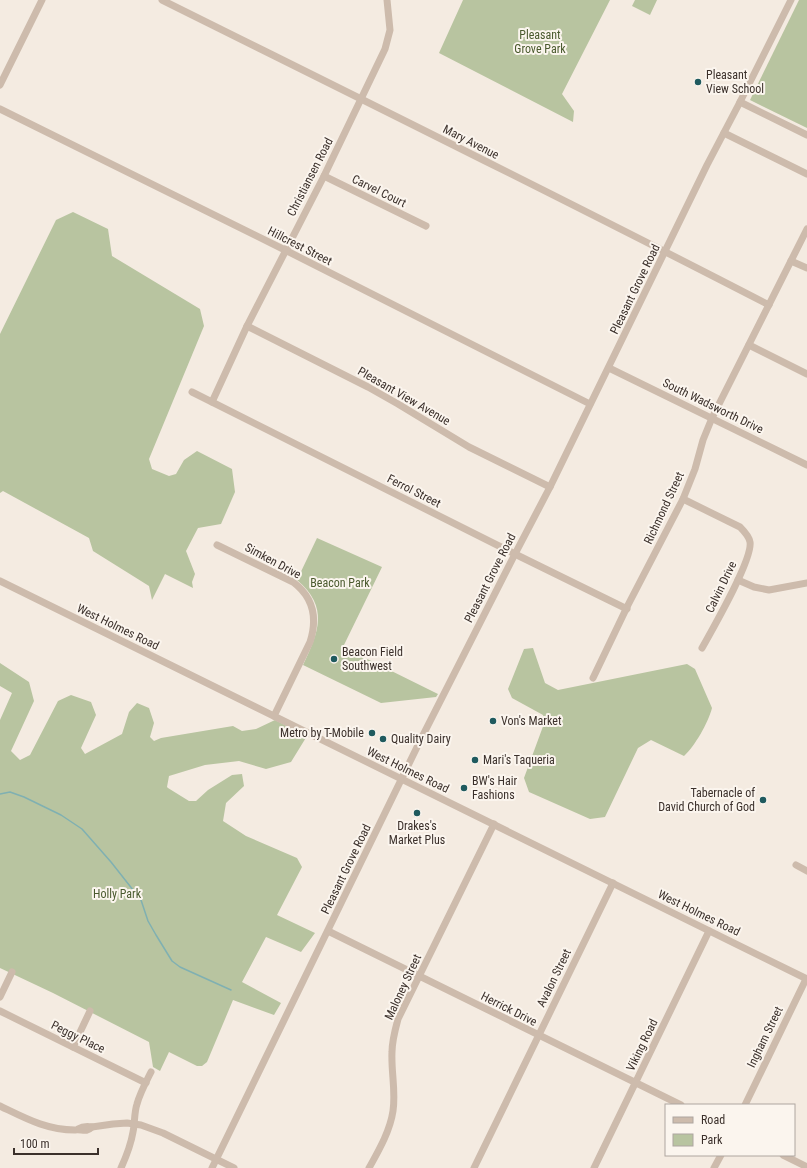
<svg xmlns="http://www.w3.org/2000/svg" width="807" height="1168" font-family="'Roboto Condensed',sans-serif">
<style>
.green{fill:#b8c4a0}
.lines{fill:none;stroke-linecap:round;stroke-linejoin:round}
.stream{stroke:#7fb0b2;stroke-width:1.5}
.minor{stroke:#cdbbac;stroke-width:7}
.poi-dot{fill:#1f5a5e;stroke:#fbf5ee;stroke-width:1.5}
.labels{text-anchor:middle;stroke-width:4;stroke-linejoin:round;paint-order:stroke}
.park-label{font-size:12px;fill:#4a5a2e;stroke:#fbf5ee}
.poi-label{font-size:12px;fill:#3b302b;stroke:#fbf5ee;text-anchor:start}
.street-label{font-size:12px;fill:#3b302b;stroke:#fbf5ee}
</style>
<rect width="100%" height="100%" fill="#f4ebe1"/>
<g class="green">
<polygon points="463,0 610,0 562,94 574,111 573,122 439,53"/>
<polygon points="635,0 657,0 650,15 632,6"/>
<polygon points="799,0 807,0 807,128 750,100"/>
<polygon points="73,212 108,229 112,256 200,309 204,326 149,459 152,469 169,476 176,474 184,460 197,451 232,469 235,492 221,524 198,528 186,551 195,574 192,582 193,588 165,574 152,600 149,586 93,551 89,538 3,491 0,493 0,334 56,220"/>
<path d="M317,538L382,567L343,647L438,694L436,697L381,703L303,665C319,632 329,607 297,580Z"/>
<path d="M533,648L545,683L558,690L687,664L695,669L712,708C708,723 695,746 684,756L651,740L638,748L605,817L590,819L529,792L524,778L545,721L543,715L512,698L508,689L524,649Z"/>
<polygon points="0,663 29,682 34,701 11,751 20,760 30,755 58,701 71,695 91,702 96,715 81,748 85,754 122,734 129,712 137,703 149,708 154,723 150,737 154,741 161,738 233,726 242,731 256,729 275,720 307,736 291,762 266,769 239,761 205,765 169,776 167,787 168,788 189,801 196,801 208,790 232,775 242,774 244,786 226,803 223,821 246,836 297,858 302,867 277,915 315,933 301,952 266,937 242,982 281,1003 274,1015 233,1000 207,1062 202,1066 197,1066 169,1052 160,1071 153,1067 149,1042 53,993 0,968 0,720 12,693 0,686"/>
</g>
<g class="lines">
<polyline class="stream" points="0,794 10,792 24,797 61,815 82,829 111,862 137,895 141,900 148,921 156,935 172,961 180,967 231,990"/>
<g class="minor">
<path d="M162,0C365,101 568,201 769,305"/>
<polyline points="0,85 42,0"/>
<polyline points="740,102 807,135"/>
<polyline points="0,109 285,250 590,404"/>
<polyline points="724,133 807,174"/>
<polyline points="324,176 426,226"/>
<polyline points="791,261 807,268"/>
<polyline points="247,326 368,387 398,404 469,447 550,487"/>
<polyline points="749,345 807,374"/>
<polyline points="609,368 807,465"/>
<polyline points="192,392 521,557 627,609"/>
<polyline points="212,402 247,326 324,176 385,49 390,30 387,0"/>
<path d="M683,499L740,527C744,531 749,536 750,542C753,559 712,630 702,648"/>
<path d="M217,545L293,582C313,597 318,617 310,642L274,716"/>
<polyline points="738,580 754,587 769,590 807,583"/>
<polyline points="0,581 807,979"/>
<polyline points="593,678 628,605 683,499 695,469 703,440 712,418 807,229"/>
<polyline points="796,865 807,871"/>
<polyline points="328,931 681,1105"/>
<polyline points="0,997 12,972"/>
<polyline points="0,1011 146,1083"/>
<polyline points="73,1047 90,1011"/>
<polyline points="745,1105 806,979"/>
<path d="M0,1106C25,1118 46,1130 75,1130C82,1129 86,1133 92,1127C87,1126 83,1126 78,1129"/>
<polyline points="92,1127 113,1124 127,1123 141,1125 163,1133 234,1168"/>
<polyline points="783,1155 807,1167"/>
<path d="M121,1168C126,1157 131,1144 133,1132C135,1123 134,1113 137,1104C140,1093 146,1082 151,1072"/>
<polyline points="212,1168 420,741 515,554 550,487 707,165 740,102 791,0"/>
<path d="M369,1168C379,1150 390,1131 393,1111C396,1091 391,1072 392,1052C392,1041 395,1030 398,1019L494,824"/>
<polyline points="474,1168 613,883"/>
<polyline points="594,1168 709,931"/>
<polyline points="714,1168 721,1155"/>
</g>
</g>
<g class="poi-dot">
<circle cx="698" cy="82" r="4"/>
<circle cx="334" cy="659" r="4"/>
<circle cx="493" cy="721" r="4"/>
<circle cx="372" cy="733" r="4"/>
<circle cx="383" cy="739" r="4"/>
<circle cx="475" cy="760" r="4"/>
<circle cx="464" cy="788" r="4"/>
<circle cx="763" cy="800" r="4"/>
<circle cx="417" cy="813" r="4"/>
</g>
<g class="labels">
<g class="park-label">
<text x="540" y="39">Pleasant<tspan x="540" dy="14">Grove Park</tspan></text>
<text x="340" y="587">Beacon Park</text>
<text x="117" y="898">Holly Park</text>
</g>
<g class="poi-label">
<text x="706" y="79">Pleasant<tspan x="706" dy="14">View School</tspan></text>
<text x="342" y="656">Beacon Field<tspan x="342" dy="14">Southwest</tspan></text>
<text x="501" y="725">Von's Market</text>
<text x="364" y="737" text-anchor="end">Metro by T-Mobile</text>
<text x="391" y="743">Quality Dairy</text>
<text x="483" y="764">Mari's Taqueria</text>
<text x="472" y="785">BW's Hair<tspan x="472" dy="14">Fashions</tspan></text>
<text x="755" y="797" text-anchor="end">Tabernacle of<tspan x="755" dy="14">David Church of God</tspan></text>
<text x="417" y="830" text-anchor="middle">Drakes's<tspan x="417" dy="14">Market Plus</tspan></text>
</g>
<g class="street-label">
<text transform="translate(471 142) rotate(27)" y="4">Mary Avenue</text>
<text transform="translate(310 177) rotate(-63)" y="4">Christiansen Road</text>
<text transform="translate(379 191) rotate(26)" y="4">Carvel Court</text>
<text transform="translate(300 246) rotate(27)" y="4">Hillcrest Street</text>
<text transform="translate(635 289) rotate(-64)" y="4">Pleasant Grove Road</text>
<text transform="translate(404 396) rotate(30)" y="4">Pleasant View Avenue</text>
<text transform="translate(713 406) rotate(26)" y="4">South Wadsworth Drive</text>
<text transform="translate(414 491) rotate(27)" y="4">Ferrol Street</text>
<text transform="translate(664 508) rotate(-65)" y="4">Richmond Street</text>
<text transform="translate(273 561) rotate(28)" y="4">Simken Drive</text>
<text transform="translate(490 578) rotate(-63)" y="4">Pleasant Grove Road</text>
<text transform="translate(721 587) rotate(-64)" y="4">Calvin Drive</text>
<text transform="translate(118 627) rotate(26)" y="4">West Holmes Road</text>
<text transform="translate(408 770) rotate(26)" y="4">West Holmes Road</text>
<text transform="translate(346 869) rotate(-64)" y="4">Pleasant Grove Road</text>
<text transform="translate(699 913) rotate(26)" y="4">West Holmes Road</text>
<text transform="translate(554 978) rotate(-64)" y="4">Avalon Street</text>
<text transform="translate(403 987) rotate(-65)" y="4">Maloney Street</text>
<text transform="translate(509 1009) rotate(27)" y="4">Herrick Drive</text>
<text transform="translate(78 1037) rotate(26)" y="4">Peggy Place</text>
<text transform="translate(765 1037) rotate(-64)" y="4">Ingham Street</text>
<text transform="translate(642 1045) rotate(-64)" y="4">Viking Road</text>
</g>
</g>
<rect x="665" y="1104" width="130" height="52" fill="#fbf5ee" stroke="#aea6a0"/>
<rect x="673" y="1117" width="20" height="6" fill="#cdbbac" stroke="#aea6a0"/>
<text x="701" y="1124" font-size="12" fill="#3b302b">Road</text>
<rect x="673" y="1134" width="20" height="12" fill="#b8c4a0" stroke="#aea6a0"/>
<text x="701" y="1144" font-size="12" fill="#3b302b">Park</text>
<path d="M14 1148v6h84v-6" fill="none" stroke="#3b302b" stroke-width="2"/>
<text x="20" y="1148" font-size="12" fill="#3b302b" stroke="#fbf5ee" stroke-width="3" paint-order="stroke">100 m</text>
</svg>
